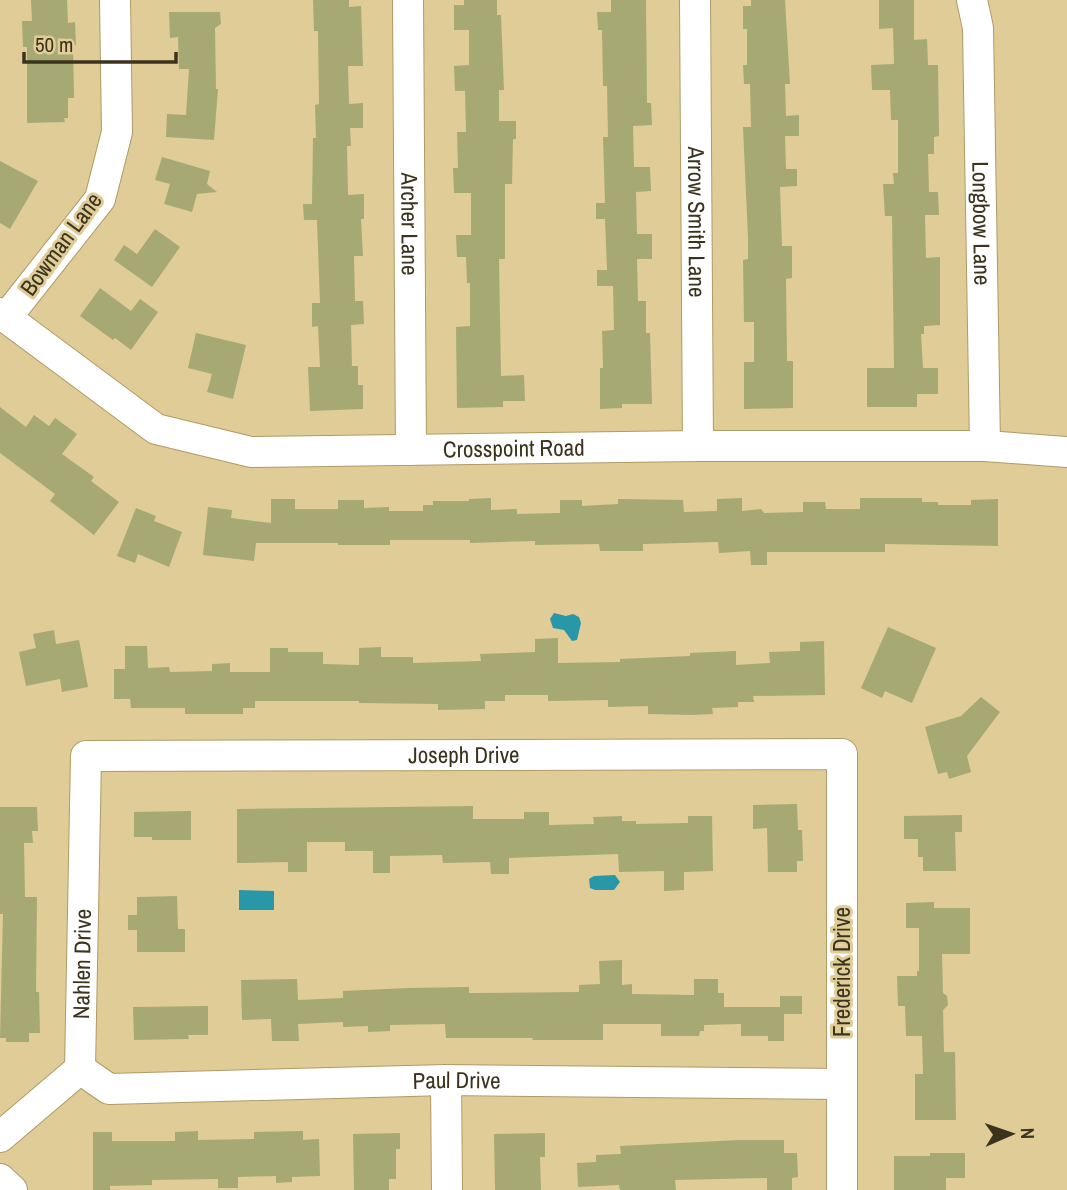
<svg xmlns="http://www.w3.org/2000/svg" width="1067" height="1190" font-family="'Archivo Narrow',sans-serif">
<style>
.water{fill:#2898a9}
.building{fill:#a6a973}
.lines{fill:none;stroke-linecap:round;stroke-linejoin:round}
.minor-casing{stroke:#ae9b67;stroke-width:32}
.minor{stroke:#fff;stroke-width:30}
.labels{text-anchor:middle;stroke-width:6;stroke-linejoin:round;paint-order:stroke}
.street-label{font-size:23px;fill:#3b331e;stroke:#e0cc97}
</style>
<rect width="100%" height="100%" fill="#e0cc97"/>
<g class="water">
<polygon points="554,613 566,616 573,614 579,617 581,623 577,640 572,641 564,630 553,628 550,619"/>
<polygon points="615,875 620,882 614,890 595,890 590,888 589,879 594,876"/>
<polygon points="239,890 274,891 274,910 239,910"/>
</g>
<g class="building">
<polygon points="31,0 67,0 68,23 75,22 76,45 73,45 74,98 68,98 68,118 64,118 65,122 27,123 27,47 23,47 22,21 32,21"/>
<polygon points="313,0 349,0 349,7 361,6 363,66 348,66 349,104 363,103 363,128 350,128 351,146 347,146 348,195 364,194 364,219 361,219 363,256 354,256 355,301 363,301 364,324 351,325 352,366 358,366 358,385 363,385 363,409 310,411 308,367 320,367 318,326 312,327 312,303 320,303 317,220 304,220 303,204 312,204 313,138 316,138 315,105 319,104 318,31 314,31"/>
<polygon points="464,0 497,0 497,15 501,15 504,90 499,90 499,121 516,121 516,139 513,139 512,184 505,184 505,259 499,259 501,376 524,375 525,401 503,401 503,407 457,408 456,327 470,326 470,283 467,283 466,257 457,257 456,235 471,235 471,193 454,193 453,168 458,168 457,132 466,132 465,91 455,91 454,66 469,65 469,30 454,30 454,5 464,5"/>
<polygon points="611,0 646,0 647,103 651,103 652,125 633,126 634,167 650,167 651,191 636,192 637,234 652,234 652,259 637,259 638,301 646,301 646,333 650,333 652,404 622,404 622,408 600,409 600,368 603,368 602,331 614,330 613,286 597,286 597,270 607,270 605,219 596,219 596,203 605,203 603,137 608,137 607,86 603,86 602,30 598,30 597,12 611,12"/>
<polygon points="751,0 785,0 790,84 785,84 786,116 799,115 799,136 785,136 786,169 797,169 797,186 780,187 782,246 792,246 792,278 786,279 787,361 793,361 793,408 744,409 744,362 754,362 754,322 744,322 743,260 748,259 748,238 743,127 751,127 750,84 744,84 743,65 747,65 747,29 743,29 743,6 751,6"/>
<polygon points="879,0 914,0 914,40 927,39 928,65 938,65 939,136 934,137 934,154 928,154 929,192 938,192 939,215 925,215 926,258 940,257 940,325 924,326 924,334 921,334 923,368 938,368 938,394 917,394 917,407 867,407 867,368 894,368 892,216 885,216 883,184 894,184 893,173 898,173 898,120 891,120 890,90 872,90 871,65 894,64 893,28 879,29"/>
<polygon points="169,12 220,12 221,24 215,28 216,89 218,89 214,140 166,137 167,114 186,115 189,69 179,69 178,37 170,38"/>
<polygon points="162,157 210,171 207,184 217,192 197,194 192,212 164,204 170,184 155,180"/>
<polygon points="0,161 38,181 10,229 0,223"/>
<polygon points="155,229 180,247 152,287 114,260 124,245 137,254"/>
<polygon points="100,288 131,311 140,299 158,312 131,350 115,338 113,340 80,316"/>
<polygon points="196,333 246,345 233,399 207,392 212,374 188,368"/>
<polygon points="0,407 26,427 34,415 49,426 55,418 77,434 62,454 94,477 91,481 119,502 94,535 50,501 55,494 0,453"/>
<polygon points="491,498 491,510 517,509 517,514 560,513 560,500 582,500 582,506 618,504 618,499 683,500 684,512 717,511 717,499 742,498 742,511 761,509 764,513 803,512 803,502 825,502 826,509 860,509 860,498 922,498 922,502 938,502 938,505 971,505 971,500 998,499 998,546 885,544 885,552 767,552 767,565 751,565 750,551 719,553 718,542 643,544 643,551 600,551 599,544 535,545 535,541 470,543 470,540 390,540 390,545 338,545 338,543 256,543 254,561 203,555 208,507 232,510 231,518 271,523 271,499 295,499 295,509 338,509 338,500 364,500 364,508 389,507 389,511 423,511 423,505 433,505 433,501 469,501 469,499"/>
<polygon points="136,508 156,516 154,521 182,532 169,567 138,554 135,563 117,556"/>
<polygon points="888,627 936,648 912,703 885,691 882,698 861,688"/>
<polygon points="54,630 56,644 79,640 88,687 62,692 60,679 26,686 19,652 36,648 33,634"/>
<polygon points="558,638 558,663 620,662 620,659 690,656 690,653 736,651 736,665 770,663 769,652 800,651 800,642 824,641 825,695 753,696 754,702 738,702 738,707 712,708 713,714 692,715 648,714 648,706 608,707 608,700 548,701 548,695 505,695 505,701 485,701 485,709 438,710 438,704 359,703 359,701 255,701 255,708 243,708 243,714 185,714 185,708 131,708 130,699 114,699 114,669 125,669 125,646 147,646 148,668 169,667 170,672 212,671 212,664 230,663 230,672 270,672 270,648 288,648 288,652 323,652 323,664 359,665 359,648 381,647 381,657 413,657 413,663 481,661 480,654 535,652 535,639"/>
<polygon points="981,697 1000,712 967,756 971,772 949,779 947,772 938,774 925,727 961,716"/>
<polygon points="797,804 798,830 802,830 803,861 797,861 797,872 768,872 767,828 753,829 753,805"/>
<polygon points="473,806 473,819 524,819 524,812 549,812 549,825 594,824 593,817 622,816 622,821 636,821 636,824 688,823 688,816 712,816 713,871 684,872 684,890 664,891 664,871 619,872 618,854 509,858 509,874 491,874 490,862 443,863 442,855 390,856 390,873 373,873 373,851 345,851 345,842 307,842 307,872 288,872 288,862 237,863 237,809"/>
<polygon points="0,807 37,807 38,831 32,831 33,843 24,843 25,897 37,897 36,992 39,992 40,1033 29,1033 29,1042 6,1042 6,1038 0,1038 3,914 0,914"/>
<polygon points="191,811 191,840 152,840 152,837 134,837 134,812"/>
<polygon points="962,815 962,832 955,832 956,871 923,871 923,857 918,857 918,839 904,839 904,816"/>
<polygon points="177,896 178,929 185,929 185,952 137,952 137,930 128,930 128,915 137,915 137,897"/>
<polygon points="934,902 934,908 970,908 970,954 942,954 943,993 947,996 948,1005 943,1010 944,1052 955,1052 956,1120 915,1120 915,1074 923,1074 922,1036 906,1036 905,1006 898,1006 897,976 917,976 917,971 919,971 919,928 906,928 906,903"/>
<polygon points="622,960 622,985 632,984 632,994 694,995 694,979 718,979 718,993 724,993 724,1007 780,1007 780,996 802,996 802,1014 784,1014 784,1041 768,1041 768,1036 741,1036 741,1024 704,1025 704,1031 700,1031 699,1036 661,1036 661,1024 603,1024 603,1040 532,1040 533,1038 446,1038 445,1024 390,1025 390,1031 368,1032 368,1026 343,1027 343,1022 298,1024 299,1041 272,1041 271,1019 242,1020 241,980 297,979 298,1000 343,998 343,991 408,988 469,987 469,993 579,992 579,985 600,984 599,961"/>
<polygon points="208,1006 208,1035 188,1035 189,1039 134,1040 133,1007"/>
<polygon points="198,1131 198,1140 254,1139 254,1132 303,1131 303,1140 319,1139 320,1176 292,1177 292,1182 276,1183 276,1176 238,1177 238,1188 218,1188 218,1179 152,1180 152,1185 110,1186 110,1190 93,1190 93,1132 112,1132 112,1141 175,1141 175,1132"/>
<polygon points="400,1133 400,1149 396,1149 396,1179 389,1179 389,1190 354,1190 353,1134"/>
<polygon points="545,1133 545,1157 540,1157 541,1190 495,1190 494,1134"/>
<polygon points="739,1140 784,1140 784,1153 797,1153 798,1177 792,1178 792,1190 767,1190 767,1178 675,1180 676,1190 620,1190 619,1185 578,1187 577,1163 596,1162 596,1155 621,1154 620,1146"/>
<polygon points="930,1153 965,1153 965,1178 946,1178 946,1190 894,1190 894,1156 930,1156"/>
</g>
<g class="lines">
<g class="minor-casing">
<g id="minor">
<path id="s1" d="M408,0L411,450"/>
<path id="s2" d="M695,0L698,446"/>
<path id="s3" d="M972,0L978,28L985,446"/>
<path id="s4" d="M0,313L156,429L251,452L698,446H985L1067,452"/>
<polyline points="6,318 100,199 117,132 115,0"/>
<path id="s5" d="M80,1069L109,1089L446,1080L841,1084"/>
<polyline points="446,1080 447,1190"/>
<path id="s6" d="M0,1137L80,1069L86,756L842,754V1190"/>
<polyline points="0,1179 12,1190"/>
</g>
</g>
<use href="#minor" class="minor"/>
</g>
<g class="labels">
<g class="street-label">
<text dy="8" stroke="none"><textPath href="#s2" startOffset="222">Arrow Smith Lane</textPath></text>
<text dy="8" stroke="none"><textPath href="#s3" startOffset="224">Longbow Lane</textPath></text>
<text dy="8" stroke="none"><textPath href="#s1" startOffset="224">Archer Lane</textPath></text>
<text transform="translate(61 244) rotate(-54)" y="8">Bowman Lane</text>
<text dy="8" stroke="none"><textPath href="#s4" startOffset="555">Crosspoint Road</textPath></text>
<text dy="8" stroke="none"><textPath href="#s6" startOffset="796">Joseph Drive</textPath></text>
<text dy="8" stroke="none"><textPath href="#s6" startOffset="210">Nahlen Drive</textPath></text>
<text transform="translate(842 972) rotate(-90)" y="8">Frederick Drive</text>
<text dy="8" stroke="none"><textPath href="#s5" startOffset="383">Paul Drive</textPath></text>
</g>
</g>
<g transform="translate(1011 1134) rotate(88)" stroke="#e0cc97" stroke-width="5" paint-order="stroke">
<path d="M0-5L12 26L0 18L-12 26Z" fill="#3b331e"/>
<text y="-10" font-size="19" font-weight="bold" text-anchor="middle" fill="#3b331e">N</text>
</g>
<path d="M24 52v10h152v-10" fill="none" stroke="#3b331e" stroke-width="3.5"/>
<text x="35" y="52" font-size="21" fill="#3b331e" stroke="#e0cc97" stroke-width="5" paint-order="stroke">50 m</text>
</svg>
